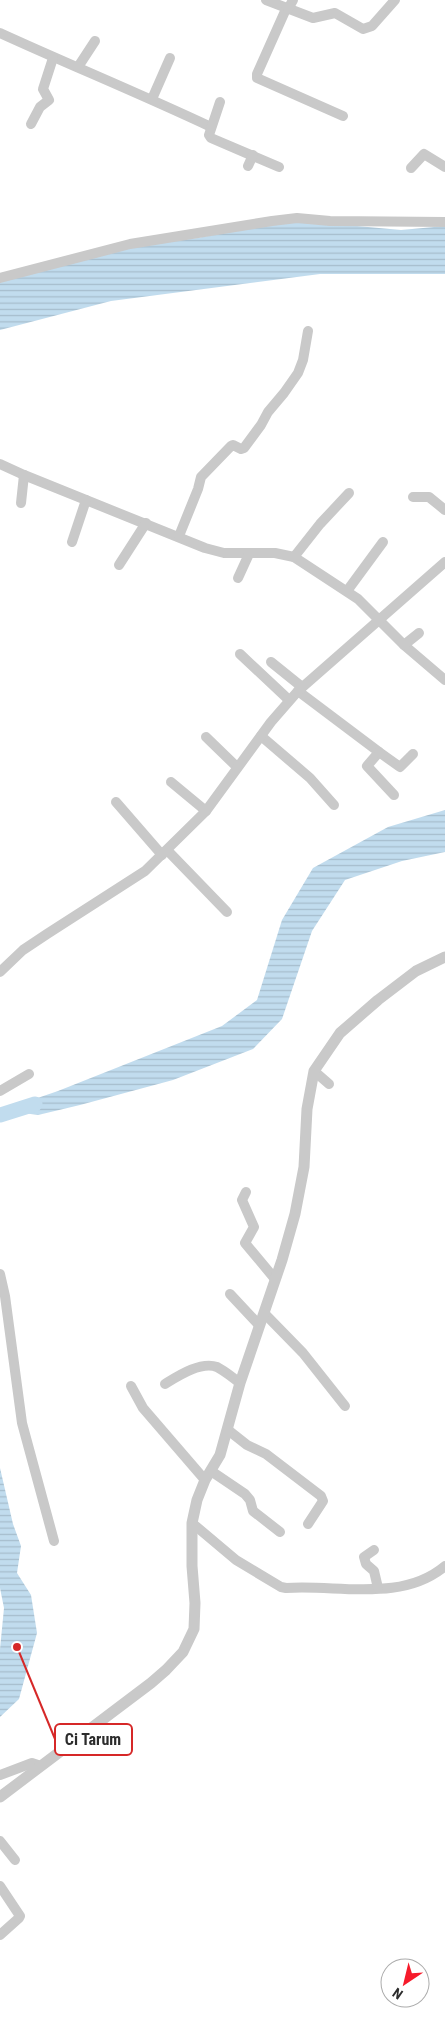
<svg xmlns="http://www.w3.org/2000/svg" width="445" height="2023" font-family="'Roboto Condensed',sans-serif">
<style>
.water{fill:url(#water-rules)}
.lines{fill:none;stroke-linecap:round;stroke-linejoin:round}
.river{stroke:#c1dcee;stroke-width:15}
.minor{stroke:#c9c9c9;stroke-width:10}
.tertiary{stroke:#c9c9c9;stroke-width:11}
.leader{fill:none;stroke:#d62828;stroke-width:2}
.callout-dot{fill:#d62828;stroke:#fff;stroke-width:2}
.callout{fill:#fff;stroke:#d62828;stroke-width:2}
.callout-label{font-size:16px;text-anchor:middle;font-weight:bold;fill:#2c2c2c}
</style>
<defs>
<pattern id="water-rules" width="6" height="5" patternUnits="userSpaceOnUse" patternTransform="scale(1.25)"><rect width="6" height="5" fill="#c1dcee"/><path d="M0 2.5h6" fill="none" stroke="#a6bdcc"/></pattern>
</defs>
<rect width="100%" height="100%" fill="#fff"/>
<g class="water">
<polygon points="302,221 401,230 445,226 445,274 320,274 111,301 0,330 0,282 153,242 197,238 265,225"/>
<polygon points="445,810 445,852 402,861 345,880 312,931 282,1019 253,1049 173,1080 80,1105 38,1115 16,1112 17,1105 58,1091 222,1026 257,1000 282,920 313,868 388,827"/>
<polygon points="0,1468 13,1524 21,1546 17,1573 31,1595 37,1633 19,1699 0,1717 0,1649 4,1608 0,1588"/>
</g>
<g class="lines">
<polyline class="river" points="0,1115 35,1104"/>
<g class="minor">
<polyline points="266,0 313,18 335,13 363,29 372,26 395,0"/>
<polyline points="286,9 257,74 257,78 343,116"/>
<polyline points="288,9 293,0"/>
<path d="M0,33C70,65 141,94 211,127"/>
<polyline points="78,67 95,41"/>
<polyline points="152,99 170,58"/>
<polyline points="220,102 209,135 211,138 279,167"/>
<polyline points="31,124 40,107 49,100 43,89 53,58"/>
<polyline points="248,166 253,155"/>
<polyline points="411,168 424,154 445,167"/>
<polyline points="0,278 130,244 272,221 297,218 330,221 445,222"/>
<polyline points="0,464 24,475 205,548 224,553 275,553 294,557 358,599 404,645 445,680"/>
<polyline points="413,497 429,497 445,510"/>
<polyline points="21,503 24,475"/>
<polyline points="179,536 198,489 201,477 231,446 233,445 241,449 244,448 261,425 268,412 284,393 298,373 303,360 308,331"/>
<polyline points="72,542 86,500"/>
<polyline points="294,557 320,524 349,493"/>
<polyline points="119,565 146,523"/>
<polyline points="238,578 249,554"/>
<polyline points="347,591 383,542"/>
<polyline points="404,645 419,633"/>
<polyline points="240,654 289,700"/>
<polyline points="271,662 302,687"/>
<polyline points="298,691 379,752 367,766 394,795"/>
<polyline points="261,736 310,778 334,805"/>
<polyline points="206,737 237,767"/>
<polyline points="379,752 400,767 413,754"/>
<polyline points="171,782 206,811"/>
<polyline points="116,802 162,855"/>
<polyline points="167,850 227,912"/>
<polyline points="0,972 23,950 47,934 145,871 206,811 271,722 298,691 445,562"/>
<polyline points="314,1071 329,1084"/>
<polyline points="0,1091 29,1074"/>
<polyline points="246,1192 242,1200 254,1227 245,1243 275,1279"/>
<polyline points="0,1274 5,1296 22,1423 54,1541"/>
<polyline points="230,1294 259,1325"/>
<polyline points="264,1313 303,1353 345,1406"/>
<path d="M165,1384C178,1376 201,1361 217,1367C225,1371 233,1378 240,1383"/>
<polyline points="131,1386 143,1408 205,1480"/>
<polyline points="228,1430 247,1445 266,1454 321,1496 323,1501 308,1524"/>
<polyline points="211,1471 245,1494 250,1500 253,1511 280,1532"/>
<path d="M192,1523L236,1560L281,1587L286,1588C337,1584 401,1603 445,1566"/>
<polyline points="374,1550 364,1557 366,1564 374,1571 378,1588"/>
<polyline points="0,1775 32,1763 41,1766"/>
<polyline points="0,1841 15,1860"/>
<polyline points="0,1886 20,1916 19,1918 0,1935"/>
</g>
<polyline class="tertiary" points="0,1797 151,1683 166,1670 183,1652 194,1629 195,1603 192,1566 192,1523 197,1500 205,1480 220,1455 240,1383 282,1260 295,1214 304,1167 307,1109 314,1071 340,1033 378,1000 416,971 445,957"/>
</g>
<path class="leader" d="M17 1647L55 1739"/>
<circle class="callout-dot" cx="17" cy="1647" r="5"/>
<rect class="callout" x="55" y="1724" width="77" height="31" rx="5"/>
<g class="callout-label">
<text x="93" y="1745">Ci Tarum</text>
</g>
<g transform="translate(405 1983) rotate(215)"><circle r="24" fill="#ffffff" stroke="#ababab"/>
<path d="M0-4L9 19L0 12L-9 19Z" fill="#f61b2b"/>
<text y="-8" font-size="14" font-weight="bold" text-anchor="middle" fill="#2c2c2c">N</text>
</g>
</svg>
